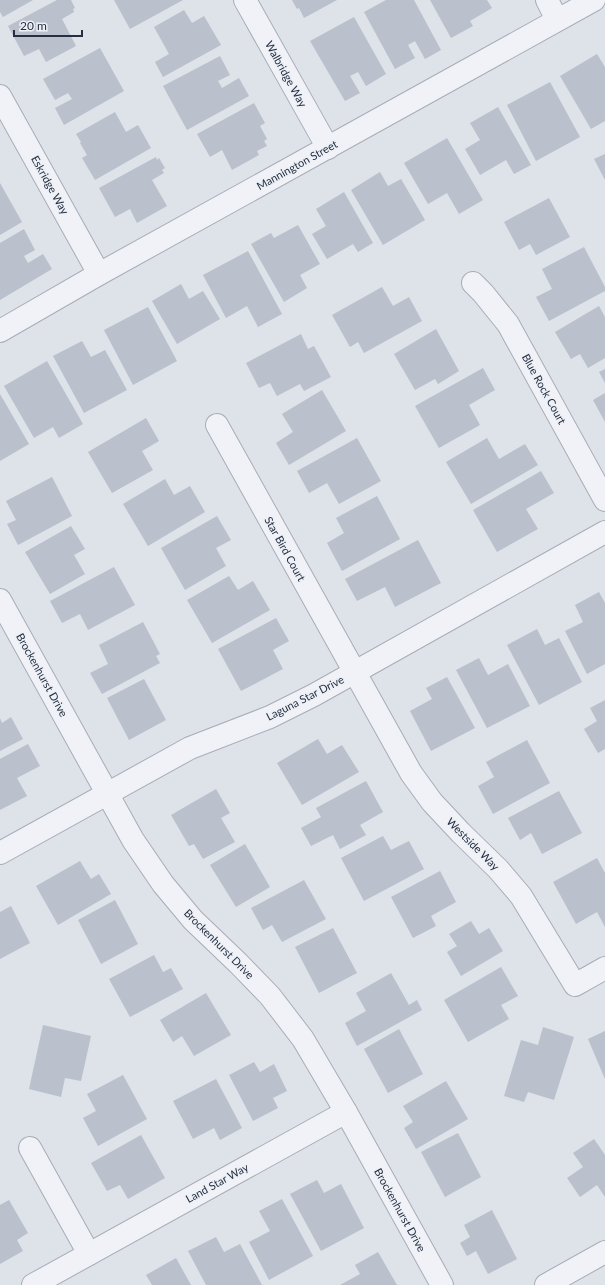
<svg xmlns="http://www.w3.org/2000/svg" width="605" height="1285" font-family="Lato,sans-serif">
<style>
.building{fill:#bac0cc}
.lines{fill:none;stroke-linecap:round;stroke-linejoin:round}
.minor-casing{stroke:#a7acb7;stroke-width:24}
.minor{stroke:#f1f2f7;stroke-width:22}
.labels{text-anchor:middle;stroke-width:3.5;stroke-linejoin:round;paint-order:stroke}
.street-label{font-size:11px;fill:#262e41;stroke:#edf1f6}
</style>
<rect width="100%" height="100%" fill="#dee2e9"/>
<g class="building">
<polygon points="0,0 33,0 3,17 0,12"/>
<polygon points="57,0 71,0 75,8 73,9 74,12 62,19 76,46 46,62 39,49 24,56 8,26"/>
<polygon points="114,0 183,0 130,29"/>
<polygon points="292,0 337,0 304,18 299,8 297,9"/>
<polygon points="386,0 414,0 441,50 425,59 415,41 408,45 415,58 395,69 364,12"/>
<polygon points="430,0 487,0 492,8 470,21 473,26 451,38"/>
<polygon points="184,10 192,23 204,16 221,45 163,77 155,62 169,54 154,27"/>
<polygon points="354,17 386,74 366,86 358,72 350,76 360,93 345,101 310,41"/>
<polygon points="100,48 124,91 64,125 55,108 72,99 68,93 55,100 43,79"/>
<polygon points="597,54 605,67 605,121 591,129 560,76"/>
<polygon points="220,56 230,75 218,81 222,88 239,78 249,96 187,130 163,86"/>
<polygon points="550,82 580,137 536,161 507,105"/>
<polygon points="254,103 265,123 260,126 267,139 264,141 267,146 257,151 259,155 232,170 222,150 210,157 197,134"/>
<polygon points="498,107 531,165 514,174 506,160 480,175 465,149 480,140 470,123"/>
<polygon points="115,112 126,132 138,125 151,148 95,180 82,158 87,155 80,143 81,142 76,134"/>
<polygon points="447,138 483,200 459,214 447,193 428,204 404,163"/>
<polygon points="605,154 605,180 594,159"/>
<polygon points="156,157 157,160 159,158 165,168 162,170 164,173 152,180 167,206 137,223 130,209 115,217 99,188"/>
<polygon points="380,172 388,186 401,179 425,220 383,245 351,190"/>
<polygon points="0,183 22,222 0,235"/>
<polygon points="344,192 373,243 358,252 353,244 327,259 312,234 326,226 316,209"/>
<polygon points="549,198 570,237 536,255 530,244 519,250 504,222"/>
<polygon points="298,225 320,264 300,275 307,288 284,302 251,244 271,233 274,238"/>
<polygon points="24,229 35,250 24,256 28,263 43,254 52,269 0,300 0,243"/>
<polygon points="584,247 605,287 605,291 549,321 536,297 552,289 542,269"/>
<polygon points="248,251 282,314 258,327 247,306 226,318 203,275"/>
<polygon points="181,284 189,299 203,291 220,319 177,344 152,301"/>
<polygon points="382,287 393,306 409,297 422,321 364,353 358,342 350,347 332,315"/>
<polygon points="599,306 605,317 605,358 588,368 580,354 571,359 555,332"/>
<polygon points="148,307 177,361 133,385 104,330"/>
<polygon points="436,329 459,371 438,384 435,379 415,390 394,354"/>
<polygon points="301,334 308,349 314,346 331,377 304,391 300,384 277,396 270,383 259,388 246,363"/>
<polygon points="82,341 91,357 105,350 127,390 84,413 53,356"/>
<polygon points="47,361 83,424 59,438 53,427 34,438 4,386"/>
<polygon points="483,368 495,390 469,405 480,425 439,448 415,406"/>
<polygon points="605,369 605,383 599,372"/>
<polygon points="322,390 346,431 289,465 276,443 293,432 282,414"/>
<polygon points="605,393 605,422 593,400"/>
<polygon points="0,394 29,444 0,461"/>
<polygon points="146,418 159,441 142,451 153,470 112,493 88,452"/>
<polygon points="357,438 381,481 339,504 327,483 309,493 297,471"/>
<polygon points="487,438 499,459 525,444 538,465 471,504 446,462"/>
<polygon points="541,471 554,493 526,509 538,529 497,552 473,510"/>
<polygon points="52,477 72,516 18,545 7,524 16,520 6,501"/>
<polygon points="165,479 174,495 190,486 205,512 148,546 123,504"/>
<polygon points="377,496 400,539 342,571 327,543 344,533 336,518"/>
<polygon points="217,516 231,540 216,548 226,566 185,590 161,548"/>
<polygon points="71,526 85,549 74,555 85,574 50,594 25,552"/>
<polygon points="418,540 441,583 395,607 385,587 357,601 345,579"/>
<polygon points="114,567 135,605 88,630 80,614 62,623 50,601"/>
<polygon points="229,576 238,590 253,581 270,610 212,643 187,600"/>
<polygon points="599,592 605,603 605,664 587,674 565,631 583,622 575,605"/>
<polygon points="276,618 289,641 273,650 283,669 241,691 218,649"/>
<polygon points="143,622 160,654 156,656 160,663 102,694 90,673 108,664 99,645"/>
<polygon points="537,629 545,645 559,638 582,682 539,705 507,645"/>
<polygon points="479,658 488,675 508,664 530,706 487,728 456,670"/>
<polygon points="447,677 475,728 431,751 410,711 432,699 426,688"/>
<polygon points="144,679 166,720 129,740 107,698"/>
<polygon points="605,700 605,749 598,753 584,729 597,721 590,708"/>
<polygon points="11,717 23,739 0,751 0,718 2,723"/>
<polygon points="318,739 327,754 342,745 359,772 302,805 277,763"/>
<polygon points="527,740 550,783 493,814 478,786 494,777 486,762"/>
<polygon points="28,744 40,766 17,778 27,796 0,810 0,759"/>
<polygon points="366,781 383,812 360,825 366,835 340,849 333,835 311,846 301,828 321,817 316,808"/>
<polygon points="216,789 230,813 221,818 235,842 203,859 194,844 189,846 171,815"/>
<polygon points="559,791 582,833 542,854 531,833 520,840 508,818"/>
<polygon points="383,836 391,850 409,841 424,869 364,901 341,858"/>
<polygon points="245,844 270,887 236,907 210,865"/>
<polygon points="597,858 605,873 605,927 597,912 576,924 553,882"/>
<polygon points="80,861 91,879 99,874 111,894 58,925 36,886"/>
<polygon points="440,871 456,902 431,916 436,926 413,938 391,897"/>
<polygon points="304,880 326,919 282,942 272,925 263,930 251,908"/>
<polygon points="115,900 138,944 101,964 78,920"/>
<polygon points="11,906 30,943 0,959 0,912"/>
<polygon points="471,921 479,934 489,928 503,951 461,976 447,952 457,946 449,934"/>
<polygon points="333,928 357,973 319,993 295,947"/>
<polygon points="154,955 163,972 171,968 183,989 130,1017 109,979"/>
<polygon points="501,967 518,996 501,1005 509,1019 468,1042 444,1000"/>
<polygon points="391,973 409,1005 417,1000 422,1010 357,1046 345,1023 366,1011 356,993"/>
<polygon points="206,993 231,1035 194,1056 182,1036 173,1042 160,1020"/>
<polygon points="43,1025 91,1036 81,1081 65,1078 61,1097 29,1089"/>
<polygon points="543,1027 574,1037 554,1100 528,1092 524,1102 504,1096 521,1040 538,1045"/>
<polygon points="399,1029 423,1074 388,1093 364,1049"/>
<polygon points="605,1031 605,1079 588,1039"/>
<polygon points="254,1062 260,1072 274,1064 287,1091 273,1098 278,1108 253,1121 229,1075"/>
<polygon points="123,1075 147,1119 98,1146 83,1118 96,1111 87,1094"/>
<polygon points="216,1079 242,1128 220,1140 214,1128 193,1139 173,1101"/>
<polygon points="446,1081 468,1119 416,1149 404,1128 413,1122 403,1106"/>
<polygon points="458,1133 481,1177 445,1197 421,1152"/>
<polygon points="141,1135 165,1178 128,1199 120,1185 107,1191 91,1163"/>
<polygon points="594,1139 605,1155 605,1197 597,1185 580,1197 567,1178 583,1167 573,1153"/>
<polygon points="317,1180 324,1193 341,1184 364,1228 321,1251 290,1194"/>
<polygon points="282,1199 313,1256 269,1280 249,1242 270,1231 259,1211"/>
<polygon points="9,1200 28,1233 17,1240 23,1251 0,1264 0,1205"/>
<polygon points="492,1210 517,1259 488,1274 476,1251 467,1256 460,1243 470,1237 464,1225"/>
<polygon points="216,1237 224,1252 240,1244 262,1285 206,1285 188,1251"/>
<polygon points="378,1252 397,1285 340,1285 360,1274 355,1265"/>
<polygon points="176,1258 191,1285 152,1285 146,1275"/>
</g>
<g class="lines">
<g class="minor-casing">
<g id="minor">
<polyline points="245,0 328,148"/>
<polyline points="547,0 557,20"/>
<polyline points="0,96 99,274"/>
<polyline points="473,283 483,293 508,324 605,500"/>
<polyline points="0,331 99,274 594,0"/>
<polyline points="217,425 411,773 432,802 461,833 498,869 521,896 575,985 605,968"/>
<polyline points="0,600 133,840 163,884 193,920 238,963 270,996 303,1039 346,1112 442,1285"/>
<polyline points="0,853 190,748 270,717 314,695 605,532"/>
<polyline points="30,1148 89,1254"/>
<polyline points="33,1285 346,1112"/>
<polyline points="546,1285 605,1252"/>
</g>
</g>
<use href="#minor" class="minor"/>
</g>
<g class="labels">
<g class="street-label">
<text transform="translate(286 74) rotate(61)" y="4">Walbridge Way</text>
<text transform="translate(297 165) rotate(-29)" y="4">Mannington Street</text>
<text transform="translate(50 185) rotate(61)" y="4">Eskridge Way</text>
<text transform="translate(544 389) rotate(61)" y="4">Blue Rock Court</text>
<text transform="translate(285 549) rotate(61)" y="4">Star Bird Court</text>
<text transform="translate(42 675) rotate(61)" y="4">Brockenhurst Drive</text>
<text transform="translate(305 698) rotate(-27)" y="4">Laguna Star Drive</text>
<text transform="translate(473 844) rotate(45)" y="4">Westside Way</text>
<text transform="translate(219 944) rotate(45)" y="4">Brockenhurst Drive</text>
<text transform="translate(217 1183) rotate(-29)" y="4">Land Star Way</text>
<text transform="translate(400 1210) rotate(61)" y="4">Brockenhurst Drive</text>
</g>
</g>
<path d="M14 30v6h68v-6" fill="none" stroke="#262e41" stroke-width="2"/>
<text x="20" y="30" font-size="12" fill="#262e41" stroke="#edf1f6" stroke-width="3" paint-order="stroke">20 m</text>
</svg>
